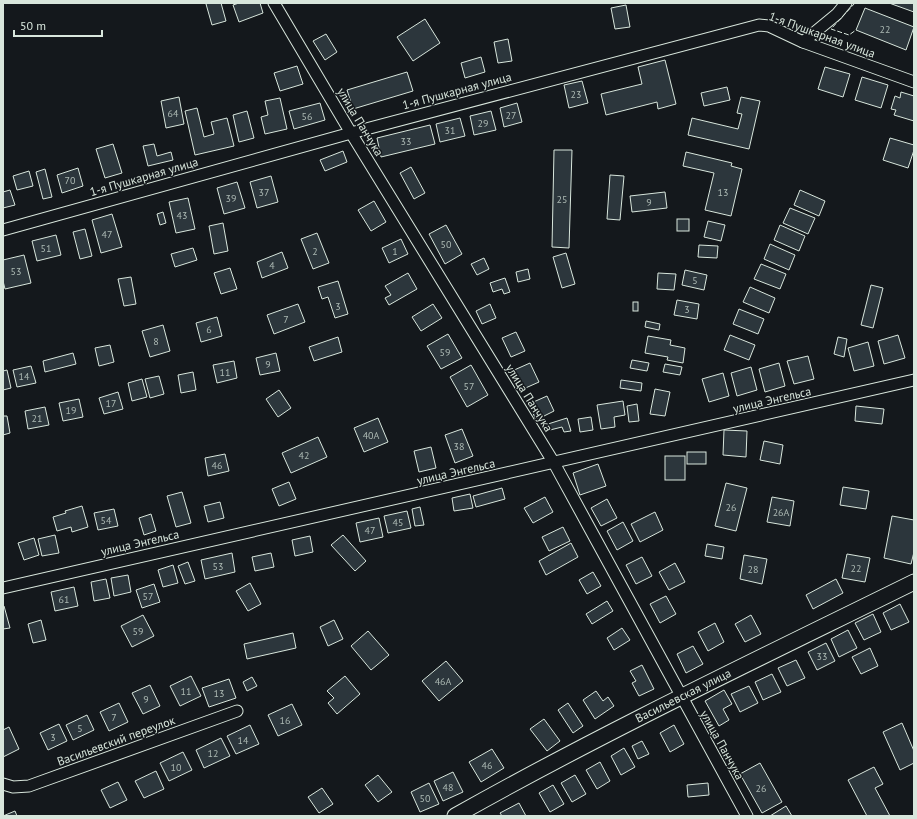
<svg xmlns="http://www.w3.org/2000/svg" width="917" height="819" font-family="'PT Sans',sans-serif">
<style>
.building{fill:#2c363c;stroke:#d8e6dc}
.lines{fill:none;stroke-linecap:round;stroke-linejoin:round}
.street-casing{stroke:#d8e6dc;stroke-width:13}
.secondary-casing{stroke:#d8e6dc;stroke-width:17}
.street{stroke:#14181c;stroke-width:11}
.secondary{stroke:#14181c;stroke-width:15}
.fence{stroke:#d8e6dc;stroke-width:1;stroke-dasharray:5 2;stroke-linecap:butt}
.labels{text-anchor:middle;stroke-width:3;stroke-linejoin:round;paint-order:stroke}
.number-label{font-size:10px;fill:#adbab4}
.street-label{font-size:12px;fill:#d8e6dc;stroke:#14181c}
</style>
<rect width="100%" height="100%" fill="#14181c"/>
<g class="building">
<polygon points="208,3 221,3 226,21 212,25 206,4"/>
<polygon points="239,3 260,3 263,13 239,22 233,5"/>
<polygon points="889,3 914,3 914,12"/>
<polygon points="626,5 630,27 615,29 611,8"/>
<polygon points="865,8 914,27 906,50 856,30"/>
<polygon points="425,19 440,43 413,61 397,37"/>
<polygon points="326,34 337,52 325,60 313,41"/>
<polygon points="508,39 512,61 498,63 494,42"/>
<polygon points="481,57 485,72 465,78 461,63"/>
<polygon points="665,60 676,104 658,109 657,102 606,115 601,94 642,84 638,67"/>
<polygon points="297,66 303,84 280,91 274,73"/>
<polygon points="825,67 850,74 843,97 818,89"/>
<polygon points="407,72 413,91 353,109 347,90"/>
<polygon points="862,77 888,85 881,108 855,100"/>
<polygon points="582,81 588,103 569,108 564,85"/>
<polygon points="727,87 730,100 704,106 701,93"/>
<polygon points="901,92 914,96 914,121 894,115 896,110 891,109 895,96 900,98"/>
<polygon points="179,97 184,124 166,128 161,101"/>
<polygon points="741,97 760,101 749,149 688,135 692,118 738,129 742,114 737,113"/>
<polygon points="280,98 287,129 265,134 261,117 268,115 265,101"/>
<polygon points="320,103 325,120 294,129 289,111"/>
<polygon points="517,103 522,122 504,127 500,108"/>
<polygon points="197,108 204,137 214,134 211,122 227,118 234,146 195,155 185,111"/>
<polygon points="247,111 254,138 239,142 233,115"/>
<polygon points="491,111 496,130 474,135 470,116"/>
<polygon points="460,118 465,136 440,142 436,124"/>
<polygon points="430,125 435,144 381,157 377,138"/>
<polygon points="890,138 914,145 914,150 908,168 883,160"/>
<polygon points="113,144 122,173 105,178 96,149"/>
<polygon points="154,144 157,156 171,152 173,160 148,166 143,146"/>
<polygon points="554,150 572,150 569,248 552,247"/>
<polygon points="343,151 347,162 325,171 320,160"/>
<polygon points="686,152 732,163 731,166 742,169 731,216 705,210 714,173 683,166"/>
<polygon points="411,167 425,193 414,199 400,173"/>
<polygon points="78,168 83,186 62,193 57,175"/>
<polygon points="45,169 52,197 43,199 36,172"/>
<polygon points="29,171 33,186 17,190 13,176"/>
<polygon points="610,175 624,176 620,220 607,219"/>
<polygon points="271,176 278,202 257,208 250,182"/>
<polygon points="237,182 245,208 224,214 217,188"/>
<polygon points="10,190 15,205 3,208 3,192"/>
<polygon points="800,190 825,201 819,216 794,205"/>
<polygon points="665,192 667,208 632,212 630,196"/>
<polygon points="188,198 195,229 176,233 169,202"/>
<polygon points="374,201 386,222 371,231 358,210"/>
<polygon points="790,208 815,218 808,234 783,223"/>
<polygon points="163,212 166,223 160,225 157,214"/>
<polygon points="112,214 122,247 101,253 92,220"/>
<rect x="677" y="219" width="12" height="12"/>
<polygon points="708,221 725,225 721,241 704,237"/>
<polygon points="223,223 228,251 214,254 209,226"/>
<polygon points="446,225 462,254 445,264 429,234"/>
<polygon points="780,225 805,236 799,251 774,240"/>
<polygon points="85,229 92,256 80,259 73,232"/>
<polygon points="317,233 329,263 313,269 301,239"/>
<polygon points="56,235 61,255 37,261 32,241"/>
<polygon points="401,239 408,254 389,263 382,248"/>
<polygon points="770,244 795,255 789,270 764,259"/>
<polygon points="699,245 718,246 717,258 698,257"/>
<polygon points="193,248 197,260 175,267 171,254"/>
<polygon points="282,252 288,268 262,278 257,262"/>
<polygon points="566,253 575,284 562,288 553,257"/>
<polygon points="24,255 31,283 5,289 3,281 3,260"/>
<polygon points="484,258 489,269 477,275 471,264"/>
<polygon points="761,264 786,274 780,289 754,279"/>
<polygon points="230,268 237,289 221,294 214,273"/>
<polygon points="528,269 530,279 518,282 516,272"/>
<polygon points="685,270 707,275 704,290 682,285"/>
<polygon points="408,273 417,289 389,305 385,298 391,295 385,286"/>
<polygon points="658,273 676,274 674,290 657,289"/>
<polygon points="131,277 136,304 124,306 118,279"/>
<polygon points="505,278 510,292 504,294 502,289 493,292 490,283"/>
<polygon points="338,281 348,314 335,318 328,297 322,299 318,287"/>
<polygon points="871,285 883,288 873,328 861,325"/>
<polygon points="750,287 775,298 769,313 743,302"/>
<polygon points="677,300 699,304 697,319 674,315"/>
<rect x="633" y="302" width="5" height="9"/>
<polygon points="298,304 305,322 274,334 267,315"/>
<polygon points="433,304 442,318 421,331 412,317"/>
<polygon points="490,304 496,318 482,324 476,311"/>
<polygon points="739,309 764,319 758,334 733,324"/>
<polygon points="217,317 222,336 201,342 196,323"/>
<polygon points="646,321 660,324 659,330 645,327"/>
<polygon points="163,325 170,351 150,357 142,331"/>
<polygon points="516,332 525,351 511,357 502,338"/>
<polygon points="448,334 462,358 441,369 427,346"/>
<polygon points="730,335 755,345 749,360 724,350"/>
<polygon points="898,335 905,358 884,364 878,341"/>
<polygon points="648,336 671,340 670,345 685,348 683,363 667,360 668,357 645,353"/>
<polygon points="338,337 342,352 314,361 309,347"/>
<polygon points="838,337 847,339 844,357 834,354"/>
<polygon points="868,342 874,366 854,371 848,348"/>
<polygon points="110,345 114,362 99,366 95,348"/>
<polygon points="73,353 76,364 45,372 43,361"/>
<polygon points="276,353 280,371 260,375 256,358"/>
<polygon points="808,356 814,379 794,384 787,361"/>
<polygon points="632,360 649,363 647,371 630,368"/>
<polygon points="234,361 237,378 217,383 213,365"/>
<polygon points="530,363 539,382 521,390 512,371"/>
<polygon points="779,363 785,386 765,392 759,369"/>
<polygon points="665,364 682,367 680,375 663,372"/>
<polygon points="471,365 488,395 467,407 450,377"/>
<polygon points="31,366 36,383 17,387 13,370"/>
<polygon points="751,367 757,390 737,396 731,373"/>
<polygon points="7,370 11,388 3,390 3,371"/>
<polygon points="193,372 196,390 181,393 178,375"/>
<polygon points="723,373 729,396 709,402 702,379"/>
<polygon points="159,376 164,394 150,398 145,379"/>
<polygon points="142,379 147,397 132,401 128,383"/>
<polygon points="621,380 642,383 641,391 620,388"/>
<polygon points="655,389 670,392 665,416 650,414"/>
<polygon points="279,390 291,408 278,417 266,399"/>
<polygon points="118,392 123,409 104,414 99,398"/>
<polygon points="547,396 554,411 536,420 529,404"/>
<polygon points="79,399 83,417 63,421 59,403"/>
<polygon points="623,401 625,415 614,417 615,427 601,429 597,405"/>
<polygon points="637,404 639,421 629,422 627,406"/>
<polygon points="856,406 884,409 882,424 855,421"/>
<polygon points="45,407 49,425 28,429 25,411"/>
<polygon points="3,416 7,416 10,433 3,435"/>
<polygon points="591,417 593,430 580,432 578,419"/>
<polygon points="378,418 388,442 364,452 354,428"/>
<polygon points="567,418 571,431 564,432 562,427 550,430 548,424"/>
<polygon points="462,429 473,456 455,463 445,435"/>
<polygon points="724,430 747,431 746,457 723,455"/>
<polygon points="318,437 327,457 291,473 282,453"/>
<polygon points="764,441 783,445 780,464 760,460"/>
<polygon points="431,447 436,468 419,472 414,451"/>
<rect x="687" y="452" width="19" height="12"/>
<polygon points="225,454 229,471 208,476 205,458"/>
<rect x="665" y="456" width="20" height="24"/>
<polygon points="598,464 606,486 580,495 573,473"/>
<polygon points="289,482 296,499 279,506 272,489"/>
<polygon points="726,483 747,488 736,531 715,526"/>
<polygon points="843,487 869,491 866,509 840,505"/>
<polygon points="502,488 505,499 476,507 473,496"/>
<polygon points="182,492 191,523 176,527 167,496"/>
<polygon points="470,494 473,508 454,511 452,498"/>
<polygon points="545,497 553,512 533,523 524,508"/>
<polygon points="772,497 794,501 790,526 767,522"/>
<polygon points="607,499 617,518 601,526 591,508"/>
<polygon points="220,502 224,518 208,522 204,506"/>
<polygon points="82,506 88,527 72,532 71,527 57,531 53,517 66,513 65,511"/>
<polygon points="420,507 424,525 415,526 412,509"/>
<polygon points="114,509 118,526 98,530 94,513"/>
<polygon points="407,511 411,528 388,533 384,516"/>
<polygon points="655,512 663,530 640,542 631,524"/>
<polygon points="151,514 156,531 144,535 139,518"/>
<polygon points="892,516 914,520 914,552 911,564 884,558"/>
<polygon points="379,518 383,537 360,542 356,523"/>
<polygon points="623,522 633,541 617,550 607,531"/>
<polygon points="563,527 570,541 549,551 542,537"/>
<polygon points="55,535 59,553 42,556 38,539"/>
<polygon points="343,535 366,561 355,571 331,545"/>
<polygon points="310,536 313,552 295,556 292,540"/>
<polygon points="34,538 39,555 24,560 18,543"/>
<polygon points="571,543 578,557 546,575 539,561"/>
<polygon points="707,544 724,547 722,559 705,556"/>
<polygon points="232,553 235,572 205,579 201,560"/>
<polygon points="271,553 274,567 255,571 252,557"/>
<polygon points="847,554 870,558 865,582 842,578"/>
<polygon points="744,555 767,559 762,584 740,579"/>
<polygon points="642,557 652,576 636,584 626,565"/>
<polygon points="188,562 195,581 185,584 178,566"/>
<polygon points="675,563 685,582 669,590 659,572"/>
<polygon points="173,565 178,583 163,587 158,570"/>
<polygon points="593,572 601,586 587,594 579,580"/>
<polygon points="128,575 131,592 114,596 111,578"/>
<polygon points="106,579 110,598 94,601 91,582"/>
<polygon points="836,579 843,593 813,609 806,595"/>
<polygon points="250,583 261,604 248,611 236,591"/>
<polygon points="154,584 160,602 142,608 136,590"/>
<polygon points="74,587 78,606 55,611 51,592"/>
<polygon points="666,596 676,614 660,623 650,604"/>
<polygon points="607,601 613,611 592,624 586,614"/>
<polygon points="900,604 909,622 891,630 883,613"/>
<polygon points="3,606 4,606 10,628 3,629"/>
<polygon points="873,614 881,632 864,640 855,623"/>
<polygon points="143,615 154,636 132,647 121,626"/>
<polygon points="751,615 761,634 745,642 735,624"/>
<polygon points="41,620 46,640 33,643 28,624"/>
<polygon points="334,620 343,639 328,646 320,627"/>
<polygon points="715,623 724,642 708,651 698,632"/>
<polygon points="622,628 630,640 614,650 607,638"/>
<polygon points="848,630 857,648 839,657 831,639"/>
<polygon points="368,631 389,655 371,670 351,646"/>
<polygon points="293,633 296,648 247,659 244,644"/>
<polygon points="826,643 835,661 817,670 808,652"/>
<polygon points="693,646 703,664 686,673 677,654"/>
<polygon points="870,648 878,666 861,674 852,657"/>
<polygon points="796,660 805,678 787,686 778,668"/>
<polygon points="446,661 463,681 439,701 422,681"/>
<polygon points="642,665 654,689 639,696 632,683 636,681 630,671"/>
<polygon points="772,674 781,692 763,700 755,682"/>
<polygon points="191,676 201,696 180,706 170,686"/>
<polygon points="345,676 360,694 337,714 328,703 334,698 327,691"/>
<polygon points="252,677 257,686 247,691 243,682"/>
<polygon points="229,679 236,698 209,707 202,688"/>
<polygon points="150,685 160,706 143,714 132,693"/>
<polygon points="749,686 758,703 740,712 731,694"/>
<polygon points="724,690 732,704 723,709 729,720 719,726 705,701"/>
<polygon points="596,691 603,701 608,697 614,706 595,719 583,700"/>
<polygon points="119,703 128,722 109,731 100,712"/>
<polygon points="568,703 583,726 573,733 558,710"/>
<polygon points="292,704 302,725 278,736 268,715"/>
<polygon points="87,715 94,730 73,740 66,725"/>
<polygon points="544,719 560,741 547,751 530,729"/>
<polygon points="902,723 914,751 914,763 900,770 883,732"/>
<polygon points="59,724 67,741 48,750 40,733"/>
<polygon points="250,725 259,744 236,754 227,736"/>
<polygon points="674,725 684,744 670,752 660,733"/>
<polygon points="9,727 19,749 3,757 3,730"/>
<polygon points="221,738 230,756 204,768 196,750"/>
<polygon points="642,741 649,754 638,759 632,746"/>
<polygon points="624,748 635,767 621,775 611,756"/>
<polygon points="492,749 504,768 481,782 469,762"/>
<polygon points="183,752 192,770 169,781 160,763"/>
<polygon points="600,762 610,781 597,789 586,770"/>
<polygon points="760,763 782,802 762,813 740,774"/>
<polygon points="874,767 883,784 875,788 890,816 867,816 848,780"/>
<polygon points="156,771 164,789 144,798 135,781"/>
<polygon points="453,772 463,792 443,801 434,781"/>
<polygon points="378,775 392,792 378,802 365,785"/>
<polygon points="575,775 586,794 572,802 561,783"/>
<polygon points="118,782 127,800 110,808 101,790"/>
<polygon points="429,783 439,804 420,812 411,792"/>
<polygon points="708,783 709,795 688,797 687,785"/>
<polygon points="553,785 564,804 550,812 539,793"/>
<polygon points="322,788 333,804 319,813 308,797"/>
<polygon points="519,803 526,816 502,816 500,813"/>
<polygon points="786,806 792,816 770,816"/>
<polygon points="15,811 17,816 3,816"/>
</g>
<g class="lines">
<g class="street-casing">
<g id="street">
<polyline points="274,3 351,133 554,463 747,816"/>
<polyline points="803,42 837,14 846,3"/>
<polyline points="3,230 351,133 759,25 769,26 803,42 914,82"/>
<polyline points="3,588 914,380"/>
<polyline points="3,784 13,787 29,786 237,711"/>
</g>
</g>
<g class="secondary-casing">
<g id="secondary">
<path id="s1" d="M455,816C604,732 760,658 914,582"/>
</g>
</g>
<use href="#street" class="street"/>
<use href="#secondary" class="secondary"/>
<polyline class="fence" points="855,3 831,29 849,35 856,30"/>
</g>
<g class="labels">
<g class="number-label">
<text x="885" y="33">22</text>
<text x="576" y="98">23</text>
<text x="173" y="117">64</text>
<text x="511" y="119">27</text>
<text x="307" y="120">56</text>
<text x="483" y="127">29</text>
<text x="450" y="134">31</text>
<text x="406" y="145">33</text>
<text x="70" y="184">70</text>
<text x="264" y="196">37</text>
<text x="723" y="196">13</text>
<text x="231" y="202">39</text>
<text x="562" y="203">25</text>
<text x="649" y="206">9</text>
<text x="182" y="219">43</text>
<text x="107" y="238">47</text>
<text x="446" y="248">50</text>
<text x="46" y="252">51</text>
<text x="315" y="255">2</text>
<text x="395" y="255">1</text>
<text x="272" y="269">4</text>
<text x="16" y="275">53</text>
<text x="695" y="284">5</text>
<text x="338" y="310">3</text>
<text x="687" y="313">3</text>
<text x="286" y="323">7</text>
<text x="209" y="333">6</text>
<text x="156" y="345">8</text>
<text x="445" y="356">59</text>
<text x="268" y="368">9</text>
<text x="225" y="376">11</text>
<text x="24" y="380">14</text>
<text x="469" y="390">57</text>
<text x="111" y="407">17</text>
<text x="71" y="414">19</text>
<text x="37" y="422">21</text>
<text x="371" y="439">40А</text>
<text x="459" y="450">38</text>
<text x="304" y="459">42</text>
<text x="217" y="469">46</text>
<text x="731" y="511">26</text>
<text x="781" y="516">26А</text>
<text x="106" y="524">54</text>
<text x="398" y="526">45</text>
<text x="370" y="534">47</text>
<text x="218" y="570">53</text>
<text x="856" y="572">22</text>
<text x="753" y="573">28</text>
<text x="148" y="600">57</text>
<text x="64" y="603">61</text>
<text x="138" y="635">59</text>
<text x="822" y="660">33</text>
<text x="443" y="685">46А</text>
<text x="186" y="695">11</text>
<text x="219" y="697">13</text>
<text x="146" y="703">9</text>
<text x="114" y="721">7</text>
<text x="285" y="724">16</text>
<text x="80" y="732">5</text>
<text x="53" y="741">3</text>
<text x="243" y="744">14</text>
<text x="213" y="757">12</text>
<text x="487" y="769">46</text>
<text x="176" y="771">10</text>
<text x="448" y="791">48</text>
<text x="761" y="792">26</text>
<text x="425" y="802">50</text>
</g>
<g class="street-label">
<text transform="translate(822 35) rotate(20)" y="4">1-я Пушкарная улица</text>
<text transform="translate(457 91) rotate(-15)" y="4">1-я Пушкарная улица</text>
<text transform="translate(360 122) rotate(59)" y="4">улица Панчука</text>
<text transform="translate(144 177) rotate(-16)" y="4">1-я Пушкарная улица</text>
<text transform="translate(529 398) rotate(58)" y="4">улица Панчука</text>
<text transform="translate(772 400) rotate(-13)" y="4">улица Энгельса</text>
<text transform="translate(456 472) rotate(-13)" y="4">улица Энгельса</text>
<text transform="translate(140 543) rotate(-13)" y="4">улица Энгельса</text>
<text dy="4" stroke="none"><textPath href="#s1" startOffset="258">Васильевская улица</textPath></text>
<text transform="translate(116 741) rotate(-20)" y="4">Васильевский переулок</text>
<text transform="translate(722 745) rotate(61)" y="4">улица Панчука</text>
</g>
</g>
<rect width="917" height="819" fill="none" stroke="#d8e6dc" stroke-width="8"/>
<path d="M14 30v6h88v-6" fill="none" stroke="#d8e6dc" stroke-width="2"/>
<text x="20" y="30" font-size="12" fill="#d8e6dc" stroke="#14181c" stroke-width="3" paint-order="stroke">50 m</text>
</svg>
